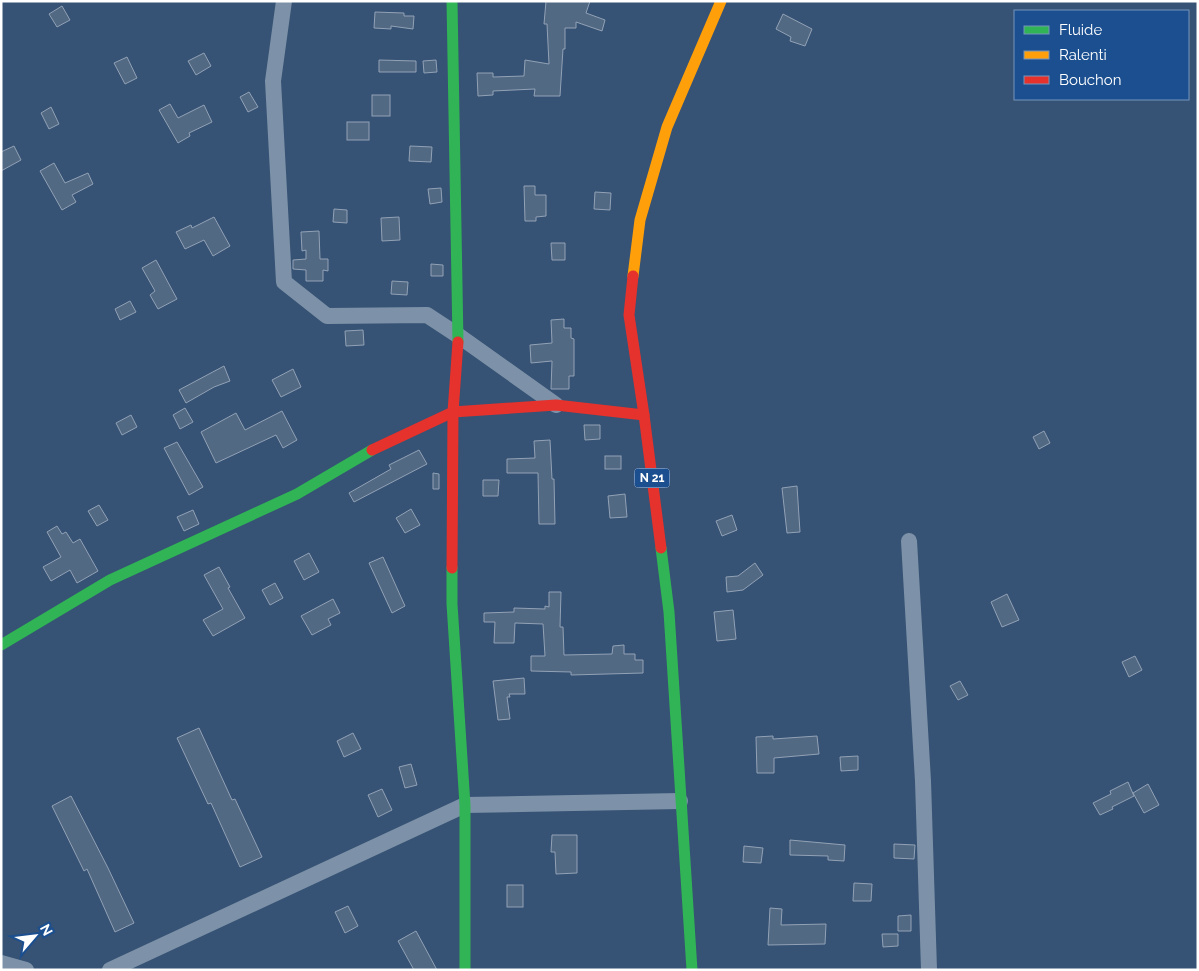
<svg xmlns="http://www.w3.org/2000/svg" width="1199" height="971" font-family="Raleway,sans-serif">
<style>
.building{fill:#526984;stroke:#92a2b6}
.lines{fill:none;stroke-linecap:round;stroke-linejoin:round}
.street{stroke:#7d92a8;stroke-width:16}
.fast{stroke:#30b455;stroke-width:11}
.slow{stroke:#ff9f0a;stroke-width:11}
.jam{stroke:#e5322d;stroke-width:11}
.labels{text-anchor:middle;stroke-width:4;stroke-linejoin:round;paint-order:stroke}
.shield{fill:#1b4f8f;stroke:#bbcadd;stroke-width:1}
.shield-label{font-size:12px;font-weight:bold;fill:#fff}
</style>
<rect width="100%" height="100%" fill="#365274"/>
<g class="building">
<polygon points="546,1 590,1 586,13 605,20 602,31 576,22 576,28 565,28 565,49 563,49 560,96 534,96 535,89 493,91 493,95 478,96 477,73 493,73 493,77 524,76 525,60 549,64 547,24 544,24"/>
<polygon points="62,6 70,20 57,27 49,14"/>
<polygon points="375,12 404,13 404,16 414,16 413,29 391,26 391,29 374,28"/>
<polygon points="783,14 812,29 805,46 790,41 791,37 776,29"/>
<polygon points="204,53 211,66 196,75 188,61"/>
<polygon points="127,57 137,78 125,84 114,63"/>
<polygon points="379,60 416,61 416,72 379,72"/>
<polygon points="436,60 437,72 424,73 423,61"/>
<polygon points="249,92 258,107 248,112 240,97"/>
<rect x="372" y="95" width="18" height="21"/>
<polygon points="170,104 178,118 204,105 212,122 189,133 190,136 178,143 159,110"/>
<polygon points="51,107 59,124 49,129 41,113"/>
<rect x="347" y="122" width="22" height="18"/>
<polygon points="14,146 21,160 1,171 1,152"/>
<polygon points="410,146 432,147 431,162 409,161"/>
<polygon points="54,163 65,183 88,173 93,184 72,195 76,202 62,210 40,171"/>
<polygon points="524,186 535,186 535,195 546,195 546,216 536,217 536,221 525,221"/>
<polygon points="441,188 442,202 430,204 428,189"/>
<polygon points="595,192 611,193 610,210 594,209"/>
<polygon points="334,209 347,210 347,223 333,222"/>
<polygon points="214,217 230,246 213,256 204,240 185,249 176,232 191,225 192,228"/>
<polygon points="399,217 400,240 382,241 381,218"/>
<polygon points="319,231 320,259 328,259 328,271 323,270 323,281 306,281 306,270 293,269 293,260 306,259 306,250 302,251 301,232"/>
<polygon points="551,243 565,243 565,260 552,260"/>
<polygon points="156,260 177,299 158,309 150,295 155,291 142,268"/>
<polygon points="431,264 443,265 443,276 431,276"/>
<polygon points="392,281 408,282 407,295 391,294"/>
<polygon points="130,301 136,312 120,320 115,309"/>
<polygon points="564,319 564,328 571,328 571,338 574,339 574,376 569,376 569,389 551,389 552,361 531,363 530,345 552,343 551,320"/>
<polygon points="363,330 364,345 346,346 345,331"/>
<polygon points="224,366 230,381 214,387 186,403 179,390"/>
<polygon points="293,369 301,387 281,397 272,380"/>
<polygon points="185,408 193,422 180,429 173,415"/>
<polygon points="282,411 297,440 283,448 276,435 216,463 201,432 236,413 245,430"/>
<polygon points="131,415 137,427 122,435 116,423"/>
<polygon points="584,425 600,425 600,439 585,440"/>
<polygon points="1044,431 1050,443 1039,449 1033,437"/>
<polygon points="550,440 552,479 554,479 555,524 539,524 538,473 507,473 507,459 535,458 534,441"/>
<polygon points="177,442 203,487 189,495 164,448"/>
<polygon points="419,450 427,464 354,502 349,493 391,469 389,465"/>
<rect x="605" y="456" width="16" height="13"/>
<polygon points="433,473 439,474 439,489 433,489"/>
<polygon points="483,480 499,480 498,496 483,496"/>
<polygon points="797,486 800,532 787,533 782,488"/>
<polygon points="625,494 627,517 610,518 608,496"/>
<polygon points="99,505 108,520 97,526 88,511"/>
<polygon points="411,509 420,525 405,533 396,518"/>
<polygon points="193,510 199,524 184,531 177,517"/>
<polygon points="732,515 737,530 722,536 716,521"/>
<polygon points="57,526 62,534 66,532 73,543 80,539 98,571 77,583 70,570 51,581 43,567 61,557 47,532"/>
<polygon points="309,553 319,572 304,580 294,561"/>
<polygon points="383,557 405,606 392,613 369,563"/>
<polygon points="755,563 763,575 743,590 727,592 726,577 738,576"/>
<polygon points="219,567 230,587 228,588 245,618 213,636 203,620 223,609 204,575"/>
<polygon points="275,583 283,598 270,605 262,590"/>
<polygon points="549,592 561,592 560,627 563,627 564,655 612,654 613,646 624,645 624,654 635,654 635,660 643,660 643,673 571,675 571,672 531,671 531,656 545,656 543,624 515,623 514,643 494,643 495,622 484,622 484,613 514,612 514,608 545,609 545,606 549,607"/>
<polygon points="1007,594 1019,620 1002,627 991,602"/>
<polygon points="333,599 340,613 328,619 331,625 312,635 301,616"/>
<polygon points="733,610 736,639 717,641 714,612"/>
<polygon points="1135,656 1142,670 1129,677 1122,662"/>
<polygon points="524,678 525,694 509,694 510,697 507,697 510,719 498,720 493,681"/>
<polygon points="960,681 968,695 958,700 950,686"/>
<polygon points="199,728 232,800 235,799 262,857 240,867 211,803 208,804 177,738"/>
<polygon points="353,733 361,749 344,757 337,741"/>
<polygon points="773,736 773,739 817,736 819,754 774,758 774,773 757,773 756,737"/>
<polygon points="858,756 858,770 841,771 840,757"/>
<polygon points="411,764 417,785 405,788 399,767"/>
<polygon points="1128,782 1134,796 1112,807 1113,809 1100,815 1093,803 1111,794 1110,791"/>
<polygon points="1148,784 1159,805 1144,813 1133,793"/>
<polygon points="382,789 392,810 378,817 368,795"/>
<polygon points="71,796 108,868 134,923 115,932 87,869 84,871 52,806"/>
<polygon points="552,835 577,835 577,873 556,874 555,852 551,852"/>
<polygon points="790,840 845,845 844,861 828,860 828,856 790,855"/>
<polygon points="894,844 915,845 914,859 894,858"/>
<polygon points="744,846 763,848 761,863 743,862"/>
<polygon points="854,883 872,884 871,901 853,901"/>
<rect x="507" y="885" width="16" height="22"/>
<polygon points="348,906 358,926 345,933 335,912"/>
<polygon points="770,908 782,909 781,925 826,924 825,944 768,945"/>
<polygon points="911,915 911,931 898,931 898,916"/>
<polygon points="416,931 437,970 414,970 398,941"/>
<polygon points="882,934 898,934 898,946 883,947"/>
</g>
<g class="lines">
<g class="street">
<polyline points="284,1 273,81 284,282 327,316 427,315 459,336 556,405"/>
<polyline points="909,541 923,781 929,970"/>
<polyline points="1,963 26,970"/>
<polyline points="110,970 465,805 680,801"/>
</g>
<g class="fast">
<polyline points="452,1 458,342"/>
<polyline points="661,548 669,612 692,970"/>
<polyline points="452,568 452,604 465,805 465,970"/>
<polyline points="1,645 110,580 297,494 372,450"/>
</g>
<polyline class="slow" points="633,276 640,220 667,127 721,1"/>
<g class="jam">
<polyline points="633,276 629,315 644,415 661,548"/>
<polyline points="372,450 453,412 556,405 644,415"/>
<polyline points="452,568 453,412 458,342"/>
</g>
</g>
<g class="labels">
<rect class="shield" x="634.5" y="468.5" width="35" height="19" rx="4"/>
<g class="shield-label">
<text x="652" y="482">N 21</text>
</g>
</g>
<rect width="1199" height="971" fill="none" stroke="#ffffff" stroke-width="5"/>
<rect x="1014" y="10" width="175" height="90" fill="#1b4f8f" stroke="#7695bc"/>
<rect x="1024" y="26" width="25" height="8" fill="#30b455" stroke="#7695bc"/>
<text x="1059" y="35" font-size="15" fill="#ffffff">Fluide</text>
<rect x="1024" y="51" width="25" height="8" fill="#ff9f0a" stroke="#7695bc"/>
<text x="1059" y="60" font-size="15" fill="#ffffff">Ralenti</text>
<rect x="1024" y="76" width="25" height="8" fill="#e5322d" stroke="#7695bc"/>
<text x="1059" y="85" font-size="15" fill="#ffffff">Bouchon</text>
<g transform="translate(35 936) rotate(62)" stroke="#1b4f8f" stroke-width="4" paint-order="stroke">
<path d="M0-4L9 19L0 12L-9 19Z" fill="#ffffff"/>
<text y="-8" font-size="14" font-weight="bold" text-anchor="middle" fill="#ffffff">N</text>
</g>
</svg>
